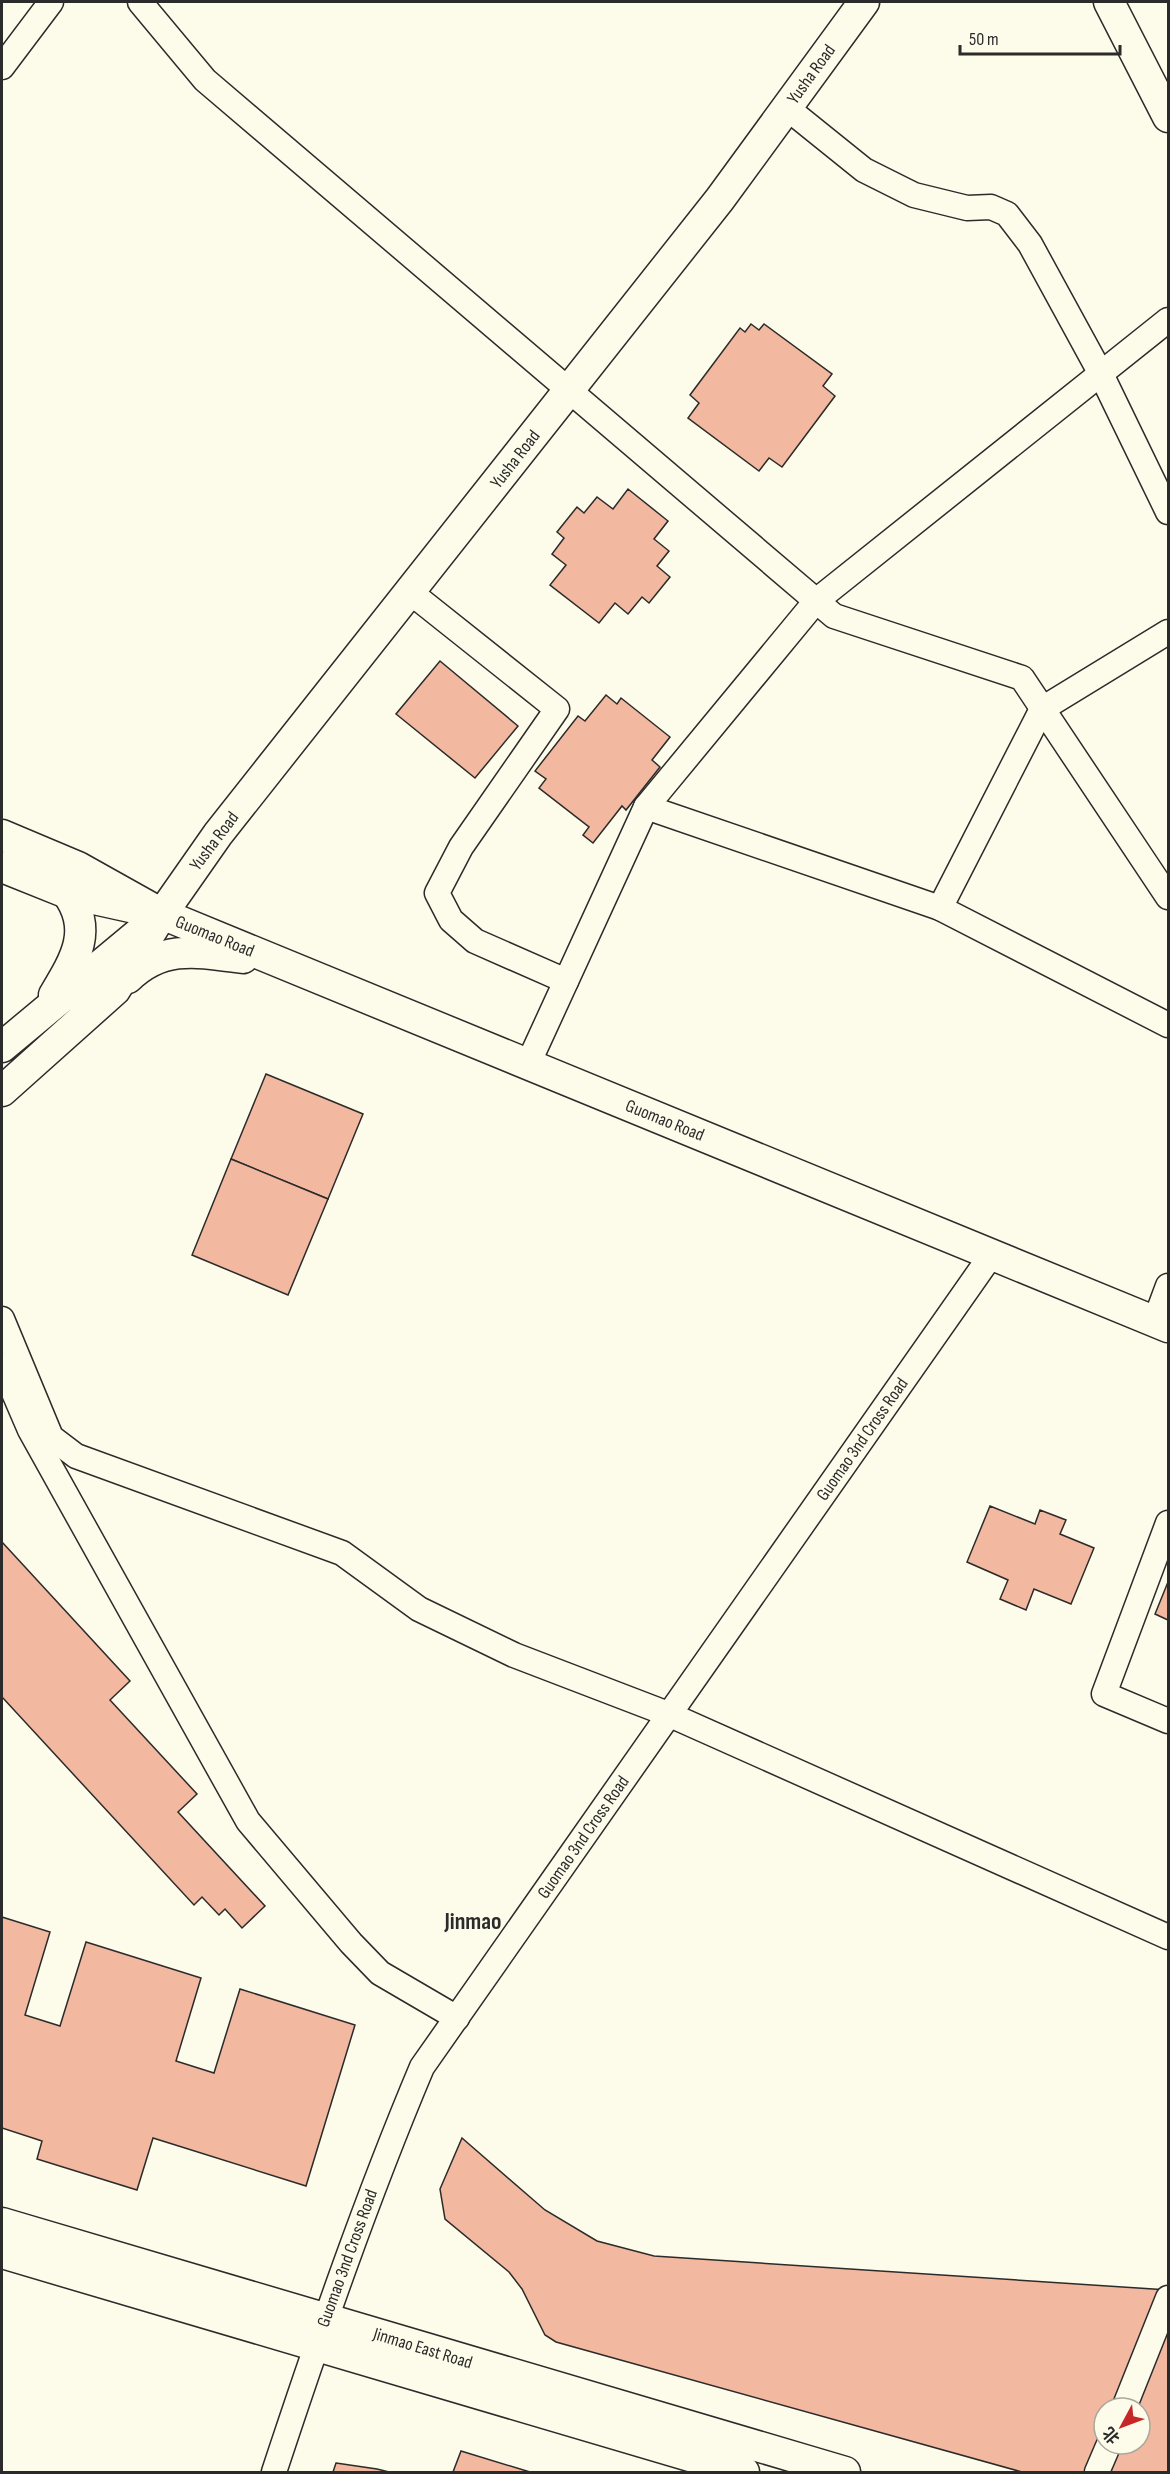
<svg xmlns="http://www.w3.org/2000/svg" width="1170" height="2474" font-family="'Sofia Sans Condensed','Noto Sans SC',sans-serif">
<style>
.building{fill:#f2b8a0;stroke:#2b2b2b;stroke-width:1.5;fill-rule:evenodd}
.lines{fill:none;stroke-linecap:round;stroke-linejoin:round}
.minor-casing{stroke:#2b2b2b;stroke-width:27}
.major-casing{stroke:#2b2b2b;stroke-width:33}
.minor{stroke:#fdfbea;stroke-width:24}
.major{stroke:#fdfbea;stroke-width:30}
.labels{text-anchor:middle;stroke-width:4.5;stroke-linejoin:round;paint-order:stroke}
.street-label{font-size:18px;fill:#2b2b2b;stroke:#fdfbea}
.district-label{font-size:24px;font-weight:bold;fill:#2b2b2b;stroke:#fdfbea}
</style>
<rect width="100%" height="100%" fill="#fdfbea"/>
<g class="building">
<polygon points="751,324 759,330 764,324 832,374 823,386 835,396 782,467 769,458 759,471 688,418 699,403 690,395 740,328 745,332"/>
<polygon points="628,489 668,521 654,539 669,551 657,566 670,577 649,603 642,597 628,614 615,603 599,623 550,585 566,565 552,554 564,538 557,532 577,507 584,513 597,497 613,509"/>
<polygon points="440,661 518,726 475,778 396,714"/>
<polygon points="606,695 617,704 621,698 670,737 652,760 660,767 626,810 622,806 593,843 583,835 589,827 539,788 546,779 535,771 578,716 585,721"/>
<polygon points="266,1074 363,1114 328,1199 231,1159"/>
<polygon points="231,1159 328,1199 288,1295 192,1255"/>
<polygon points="990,1506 1035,1524 1040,1510 1066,1520 1060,1534 1094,1548 1071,1604 1034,1589 1026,1610 1000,1599 1008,1580 967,1562"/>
<polygon points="2,1542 130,1681 110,1700 197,1794 178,1812 265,1906 242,1928 225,1909 219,1915 202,1897 194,1905 2,1697"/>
<polygon points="1168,1582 1168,1620 1155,1614"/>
<polygon points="2,1917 50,1932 25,2015 60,2026 86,1942 201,1978 176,2061 214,2073 240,1989 355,2025 306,2186 153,2138 137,2190 37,2159 42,2141 2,2128"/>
<path d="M462,2138L545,2210L597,2241L654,2256L1168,2290V2472H1022L556,2342L545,2335L522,2289L509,2272L445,2219L440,2189ZM1104,2408H1140V2444H1104Z"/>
<polygon points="461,2451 530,2472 453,2472"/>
<polygon points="336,2463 377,2469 389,2472 333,2472"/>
</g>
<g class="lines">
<g class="minor-casing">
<g id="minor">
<polyline points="140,2 205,80 834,616 1022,678 1168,897"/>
<polyline points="2,67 51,2"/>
<polyline points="787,108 864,170 914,195 967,208 991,207 1007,214 1030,244 1101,374 1168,512"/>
<polyline points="410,592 557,709 461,847 437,893 451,920 475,941 566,981"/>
<polyline points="646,807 940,908 1168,1025"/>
<polyline points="940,908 1042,709 1168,632"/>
<polyline points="528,1064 646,807 816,601 1168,320"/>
<polyline points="2,1319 51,1437 76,1456 342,1553 419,1609 514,1655 668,1714 1168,1937"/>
<polyline points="1155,1321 1168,1286"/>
<polyline points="2,1365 30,1430 248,1821 351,1943 380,1973 457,2018"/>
<polyline points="1168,1523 1104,1694 1168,1721"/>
<polyline points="1124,2408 1168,2298"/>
<path d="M274,2472C319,2336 366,2200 422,2067L992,1254"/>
<polyline points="1097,2472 1109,2444"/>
</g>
</g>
<g class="major-casing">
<g id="major">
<polyline points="864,2 720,199 218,834 162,914 1168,1327"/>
<polyline points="1109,2 1168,117"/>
<polyline points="2,835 78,867 162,914 67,893 2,867"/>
<path d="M128,978C163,944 198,952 243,958"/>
<path d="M54,995C75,960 94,930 67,893"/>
<polyline points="2,1047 162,914 115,990 2,1091"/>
<polyline points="2,2223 845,2472"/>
<polyline points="2,2253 744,2472"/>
</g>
</g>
<use href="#minor" class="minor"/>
<use href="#major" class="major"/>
</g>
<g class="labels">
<g class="street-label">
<text transform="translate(811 74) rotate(-54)" y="6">Yusha Road</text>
<text transform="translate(515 459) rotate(-52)" y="6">Yusha Road</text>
<text transform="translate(214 841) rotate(-53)" y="6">Yusha Road</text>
<text transform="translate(215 936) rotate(22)" y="6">Guomao Road</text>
<text transform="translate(665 1120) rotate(22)" y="6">Guomao Road</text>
<text transform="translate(862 1439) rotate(-55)" y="6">Guomao 3nd Cross Road</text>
<text transform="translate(583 1837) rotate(-55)" y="6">Guomao 3nd Cross Road</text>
<text transform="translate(347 2258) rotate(-70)" y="6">Guomao 3nd Cross Road</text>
<text transform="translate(423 2348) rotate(17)" y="6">Jinmao East Road</text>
</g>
<g class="district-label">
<text x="473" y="1929">Jinmao</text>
</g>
</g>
<rect width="1170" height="2474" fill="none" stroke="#2b2b2b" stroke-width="6"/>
<g transform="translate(1122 2426) rotate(229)"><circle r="28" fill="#fdfbea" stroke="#a9a89e" stroke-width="1.5"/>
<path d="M0-4.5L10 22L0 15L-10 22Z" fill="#c62828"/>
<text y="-9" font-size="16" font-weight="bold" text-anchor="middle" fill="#2b2b2b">北</text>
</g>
<path d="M960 45v9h160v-9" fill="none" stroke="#2b2b2b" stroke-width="3"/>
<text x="969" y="45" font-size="18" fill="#2b2b2b" stroke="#fdfbea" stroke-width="4.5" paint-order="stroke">50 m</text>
</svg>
